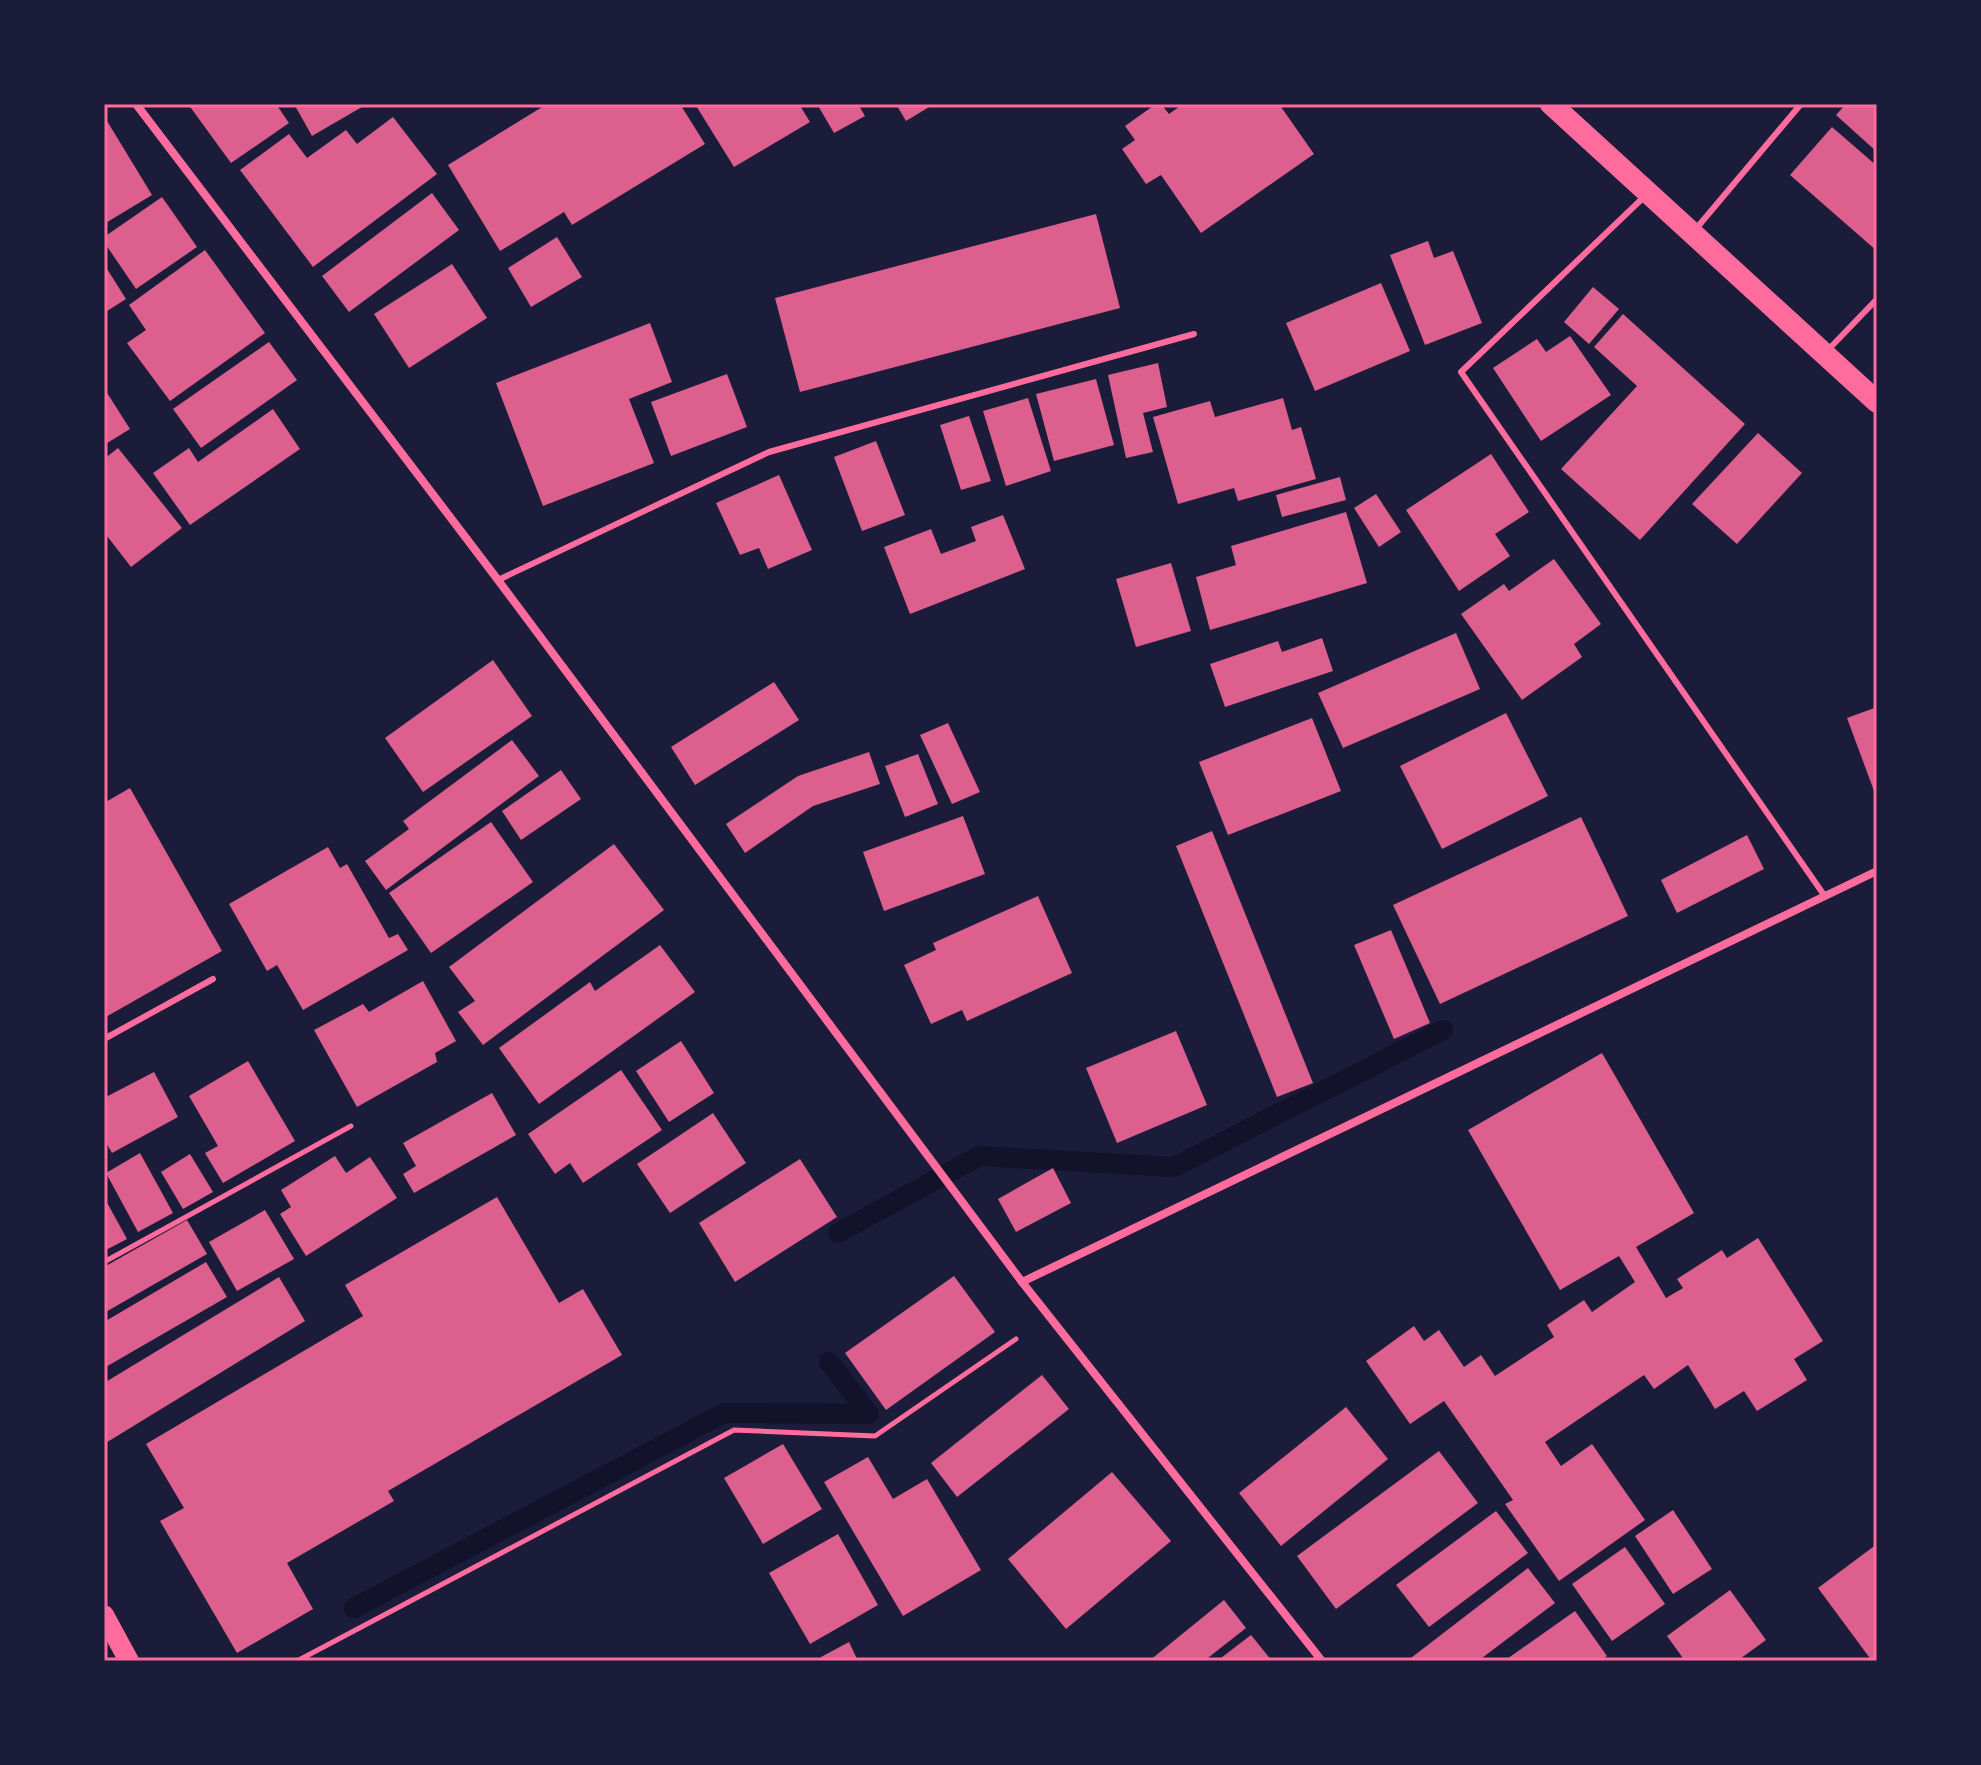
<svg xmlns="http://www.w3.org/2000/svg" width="1981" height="1765" font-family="Inter,sans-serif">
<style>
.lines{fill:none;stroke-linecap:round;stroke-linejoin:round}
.stream{stroke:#12122b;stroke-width:20}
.building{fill:#dd5f8e}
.path{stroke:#ff6b9d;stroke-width:5}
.service{stroke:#ff6b9d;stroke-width:6}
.minor{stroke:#ff6b9d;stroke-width:8}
.primary{stroke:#ff6b9d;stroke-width:20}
.trunk{stroke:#ff6b9d;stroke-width:22}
.neatline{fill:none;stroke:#ff6b9d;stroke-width:3}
</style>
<rect width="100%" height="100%" fill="#1b1b3a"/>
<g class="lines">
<g class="stream">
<polyline points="838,1233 979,1156 1174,1167 1443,1030"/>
<polyline points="354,1608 724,1413 869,1414 829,1362"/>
</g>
</g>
<g class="building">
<polygon points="188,104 276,104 289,123 231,163"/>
<polygon points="294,104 367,104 312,136"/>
<polygon points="547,104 680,104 705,144 572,225 564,212 500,251 448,165"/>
<polygon points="695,104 799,104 810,122 734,167"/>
<polygon points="817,104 858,104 865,116 834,133"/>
<polygon points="896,104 934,104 906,121"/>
<polygon points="1156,104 1161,104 1169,114 1183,104 1279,104 1314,154 1201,233 1161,175 1146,184 1122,149 1135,140 1125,126"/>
<polygon points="1846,104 1877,104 1877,152 1836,115"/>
<polygon points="104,116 152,195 104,224"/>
<polygon points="393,117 437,174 313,267 240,170 289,134 307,158 346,130 357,144"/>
<polygon points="1832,127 1877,166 1877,251 1790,175"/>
<polygon points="432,193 459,230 349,312 322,276"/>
<polygon points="162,197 197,247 136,289 104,242 104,237"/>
<polygon points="1096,214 1120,308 800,392 775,298"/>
<polygon points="557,237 582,277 531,307 508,268"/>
<polygon points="1428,241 1434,258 1453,251 1482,323 1425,345 1390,255"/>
<polygon points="205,250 265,333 170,401 127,343 146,330 129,305"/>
<polygon points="104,264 126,299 104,313"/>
<polygon points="452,264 487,318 409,368 374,314"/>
<polygon points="1381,283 1410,351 1315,391 1286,323"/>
<polygon points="1593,287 1619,309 1589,344 1564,322"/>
<polygon points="1623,314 1745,424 1640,540 1561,469 1637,386 1594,347"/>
<polygon points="650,323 672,382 629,399 654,463 543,506 496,383"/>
<polygon points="1570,336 1611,395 1541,441 1493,368 1537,339 1546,352"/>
<polygon points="269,342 297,380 201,448 173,409"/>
<polygon points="1158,363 1167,407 1143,413 1153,452 1126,458 1108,375"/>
<polygon points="727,374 747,427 671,456 651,402"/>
<polygon points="1096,379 1114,445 1054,461 1036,394"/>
<polygon points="104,388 130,429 104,445"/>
<polygon points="1028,398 1051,471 1006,486 983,411"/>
<polygon points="1283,398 1292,430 1301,427 1316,479 1238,501 1234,488 1178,504 1153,417 1210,401 1215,417"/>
<polygon points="273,409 300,449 190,525 153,473 189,448 198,462"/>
<polygon points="969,416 991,481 961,490 940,425"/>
<polygon points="1758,433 1802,473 1737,544 1692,504"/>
<polygon points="876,441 905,515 862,531 834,457"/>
<polygon points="118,448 182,528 131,567 104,532 104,459"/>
<polygon points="1491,454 1529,512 1495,534 1510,556 1459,591 1406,510"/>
<polygon points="779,475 812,550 768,569 759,548 740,555 716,503"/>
<polygon points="1340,477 1346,500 1282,517 1276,495"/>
<polygon points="1376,494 1401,532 1379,547 1354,508"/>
<polygon points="1346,512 1367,583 1210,630 1196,577 1236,565 1231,546"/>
<polygon points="1003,515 1025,569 910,614 884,547 931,529 941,554 976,541 971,527"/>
<polygon points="1554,559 1601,624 1574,644 1582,657 1522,700 1461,614 1504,584 1509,591"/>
<polygon points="1171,563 1191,631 1136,647 1116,579"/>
<polygon points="1456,633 1480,689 1343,748 1318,693"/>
<polygon points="1322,638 1333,671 1225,707 1210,664 1278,641 1282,652"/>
<polygon points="493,660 532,716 423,792 385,738"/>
<polygon points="774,682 799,720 695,785 671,747"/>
<polygon points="1877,707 1877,799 1847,718"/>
<polygon points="1506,713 1548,796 1442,849 1400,766"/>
<polygon points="1312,718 1341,791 1228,835 1199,762"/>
<polygon points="948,723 980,792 952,804 920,735"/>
<polygon points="512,740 539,776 386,890 365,861 409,829 403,821"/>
<polygon points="869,752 880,784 813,806 745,853 726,824 798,776"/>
<polygon points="918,754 938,804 905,817 885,766"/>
<polygon points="561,770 581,799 521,840 502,811"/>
<polygon points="130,788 222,951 104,1018 104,803"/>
<polygon points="963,816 985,874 884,911 863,852"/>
<polygon points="1581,817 1628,916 1440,1004 1393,905"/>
<polygon points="491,822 533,882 431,953 389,893"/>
<polygon points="1212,831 1313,1083 1277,1097 1176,846"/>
<polygon points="1747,835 1764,869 1677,913 1661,880"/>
<polygon points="614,844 664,910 483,1045 458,1012 475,1001 449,967"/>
<polygon points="328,847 340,868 347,864 389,938 398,934 408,950 303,1010 277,965 267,971 229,904"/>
<polygon points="1038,896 1072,973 967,1021 962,1010 931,1024 904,965 936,950 933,943"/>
<polygon points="1391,930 1430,1023 1394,1039 1354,945"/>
<polygon points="660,945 695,992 539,1104 499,1048 590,982 595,991"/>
<polygon points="423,981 456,1041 435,1053 437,1062 357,1107 314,1030 363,1004 369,1012"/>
<polygon points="1176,1031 1207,1105 1117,1143 1086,1068"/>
<polygon points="681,1041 714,1093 669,1122 636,1071"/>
<polygon points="1602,1053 1694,1213 1636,1247 1666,1298 1683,1288 1677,1279 1722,1250 1727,1258 1758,1238 1823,1341 1794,1359 1807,1380 1757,1411 1744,1391 1715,1409 1688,1365 1654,1389 1644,1375 1545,1442 1561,1466 1592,1444 1645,1520 1559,1581 1505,1504 1513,1500 1444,1401 1410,1424 1366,1361 1414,1326 1424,1341 1439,1330 1464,1367 1481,1355 1495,1376 1554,1337 1547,1325 1584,1300 1592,1312 1635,1282 1619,1256 1560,1290 1468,1130"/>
<polygon points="248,1061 295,1141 223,1183 205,1153 218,1146 189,1096"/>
<polygon points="621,1070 662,1130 583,1183 570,1163 555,1174 528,1134"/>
<polygon points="154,1072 178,1117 112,1153 104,1139 104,1098"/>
<polygon points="492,1093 516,1135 414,1193 403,1174 416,1166 403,1143"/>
<polygon points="713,1113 746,1163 670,1213 637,1164"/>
<polygon points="140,1153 173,1213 138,1232 106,1173"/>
<polygon points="190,1154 213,1192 183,1209 161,1172"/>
<polygon points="335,1156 346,1173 370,1157 397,1198 306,1256 280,1214 291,1207 281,1190"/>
<polygon points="800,1159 837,1217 735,1282 699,1223"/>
<polygon points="1053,1168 1071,1203 1016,1232 998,1199"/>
<polygon points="104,1197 127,1239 104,1251"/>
<polygon points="497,1197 559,1303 583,1289 622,1355 388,1491 394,1501 287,1563 313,1609 237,1653 160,1521 184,1508 146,1444 363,1316 345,1285"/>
<polygon points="265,1210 294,1259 237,1291 209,1242"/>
<polygon points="187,1220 207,1254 104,1313 104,1267"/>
<polygon points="206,1262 227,1297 104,1368 104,1322"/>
<polygon points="954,1276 995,1332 886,1410 845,1353"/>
<polygon points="279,1277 305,1321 104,1444 104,1383"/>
<polygon points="1042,1375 1069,1409 957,1497 931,1463"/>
<polygon points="1346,1407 1388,1459 1281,1546 1239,1493"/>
<polygon points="783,1444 822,1509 763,1544 724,1478"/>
<polygon points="1439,1451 1478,1503 1336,1609 1297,1556"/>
<polygon points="868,1457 893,1499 927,1479 981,1570 903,1616 824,1482"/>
<polygon points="1112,1472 1171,1541 1066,1629 1008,1559"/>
<polygon points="1673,1510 1712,1569 1673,1594 1635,1536"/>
<polygon points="1496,1511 1528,1553 1429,1627 1396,1585"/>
<polygon points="838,1534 878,1605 810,1644 769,1573"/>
<polygon points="1877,1544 1877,1661 1872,1661 1818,1588"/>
<polygon points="1625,1547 1665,1604 1612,1641 1572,1584"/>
<polygon points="1528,1568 1555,1603 1478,1661 1407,1661"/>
<polygon points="1730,1590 1766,1640 1737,1661 1685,1661 1667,1636"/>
<polygon points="1224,1600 1246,1628 1204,1661 1149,1661"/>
<polygon points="1575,1611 1607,1656 1600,1661 1504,1661"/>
<polygon points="1251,1635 1272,1661 1217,1661"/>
<polygon points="849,1642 858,1661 823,1661 821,1657"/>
</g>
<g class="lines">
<g class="path">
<polyline points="104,1262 351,1126"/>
<polyline points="297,1661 734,1430 875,1436 1016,1339"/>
</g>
<g class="service">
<polyline points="1645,196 1461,372 1824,895"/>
<polyline points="1695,230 1801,104"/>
<polyline points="1827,351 1877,299"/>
<polyline points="498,580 769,452 1194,334"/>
<polyline points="104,1039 213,979"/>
</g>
<g class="minor">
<polyline points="136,104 498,580 1022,1282 1322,1661"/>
<polyline points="1022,1282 1877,871"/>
</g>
<polyline class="primary" points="104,1615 129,1661"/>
<polyline class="trunk" points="1551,104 1877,402"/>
</g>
<rect width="1981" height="1765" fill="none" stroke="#1b1b3a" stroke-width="212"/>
<rect x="106" y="106" width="1769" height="1553" class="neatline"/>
</svg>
